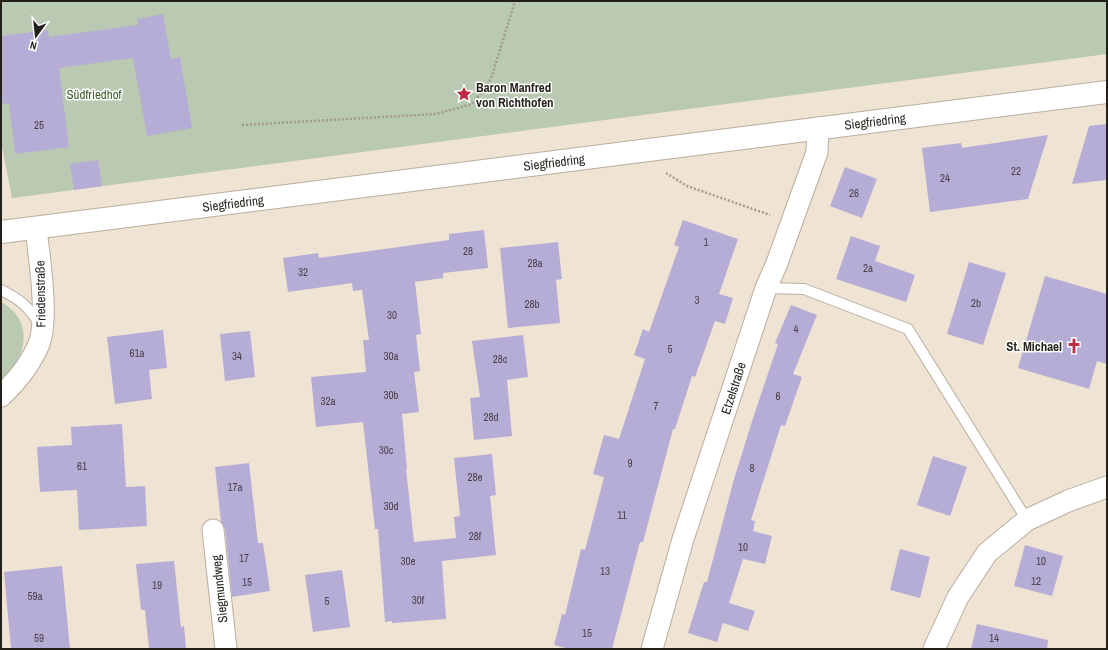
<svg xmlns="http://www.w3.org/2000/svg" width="1108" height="650" font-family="'Archivo Narrow',sans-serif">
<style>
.green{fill:#bac9b1}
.building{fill:#b6add6}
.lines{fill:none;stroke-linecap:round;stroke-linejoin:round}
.lane-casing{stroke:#b8ad9e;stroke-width:12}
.street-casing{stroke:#b8ad9e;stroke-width:23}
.primary-casing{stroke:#b8ad9e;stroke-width:24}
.path{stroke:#a39a8e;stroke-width:2.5;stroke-dasharray:2 2;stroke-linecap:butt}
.lane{stroke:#fff;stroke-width:10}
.street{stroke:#fff;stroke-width:21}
.primary{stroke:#fff;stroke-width:22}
.labels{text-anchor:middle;stroke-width:3;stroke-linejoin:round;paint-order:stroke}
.number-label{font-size:11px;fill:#484248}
.poi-label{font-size:13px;font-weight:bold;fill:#231f19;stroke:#fff;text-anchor:start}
.park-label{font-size:13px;fill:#3f5d28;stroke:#fff}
.street-label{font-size:13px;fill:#231f19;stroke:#fff}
</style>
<rect width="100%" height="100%" fill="#efe3d3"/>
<g class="green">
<polygon points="1,1 1107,1 1107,54 12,198 1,142"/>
<path d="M1,302C25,315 30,340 16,363C12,369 8,375 1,379Z"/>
</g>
<g class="building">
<polygon points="163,14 171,59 180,57 192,128 147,136 133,58 59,68 69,147 15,154 9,103 1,104 1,36 48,30 49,37 138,25 137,19"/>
<polygon points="1107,124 1107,180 1072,184 1089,126"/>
<polygon points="1048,135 1028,199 930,212 922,148 961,143 962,148"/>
<polygon points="98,160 102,186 74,190 70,164"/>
<polygon points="845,167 877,179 862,218 830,206"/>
<polygon points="683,220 738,239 719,294 733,298 725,324 715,321 695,377 692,376 675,429 673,429 643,542 640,542 612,649 569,649 554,645 562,614 565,615 581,549 585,550 604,477 593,474 604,435 619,439 645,359 634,355 643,329 649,332 679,247 674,245"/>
<polygon points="484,230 488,268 443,273 443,278 415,282 421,334 416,335 420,371 414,372 419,412 402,414 407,469 406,469 414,542 456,538 454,517 460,516 454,458 492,454 496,495 490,496 496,555 442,561 446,619 392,623 392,621 385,622 378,529 375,529 363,422 316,427 311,377 366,372 363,340 369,340 362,290 353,291 352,283 288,292 283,258 318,253 319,258 449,240 449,234"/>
<polygon points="851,236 880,246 875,261 915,275 906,302 836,279"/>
<polygon points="558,242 562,279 556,280 560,323 508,328 500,248"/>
<polygon points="969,262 1006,273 983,345 947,334"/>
<polygon points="1045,276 1107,294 1107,364 1097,361 1089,389 1018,368"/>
<polygon points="791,305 817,315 793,374 802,377 785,426 781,425 751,520 755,521 753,531 772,536 765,564 743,559 729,603 755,611 748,631 723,623 717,642 688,633 704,582 707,582 734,479 754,415 778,344 775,343"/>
<polygon points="163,330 167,368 149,370 152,399 115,404 107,337"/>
<polygon points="250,331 255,377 225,381 220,334"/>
<polygon points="523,335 528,377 507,380 512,436 474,440 470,398 480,397 472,341"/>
<polygon points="122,424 126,487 145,486 147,526 79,530 77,490 40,492 37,447 72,445 71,427"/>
<polygon points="933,456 967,467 950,516 917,505"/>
<polygon points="249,463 258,543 263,543 270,591 232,597 225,529 221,522 215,467"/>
<polygon points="1025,545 1063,556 1052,596 1014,586"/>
<polygon points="900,549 930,557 920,598 890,590"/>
<polygon points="174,561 181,627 184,626 186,649 149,649 145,610 141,610 136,564"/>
<polygon points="62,566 70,649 11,649 4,572"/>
<polygon points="342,570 350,627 313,632 305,575"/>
<polygon points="977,624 1048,640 1047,649 971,649"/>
</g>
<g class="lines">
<g class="lane-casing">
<g id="lane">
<polyline points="766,288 804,289 908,329 1027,520"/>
<path d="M1,290C21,300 28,306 40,325"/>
</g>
</g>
<g class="street-casing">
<g id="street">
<path d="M1,396C16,382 31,363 39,344C49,318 39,257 36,228"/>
<polyline points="213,530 226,649"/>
<polyline points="652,649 683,539 766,288 777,263 817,152 818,128"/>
<polyline points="934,649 958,597 987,553 1027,520 1068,501 1107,487"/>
</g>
</g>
<g class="primary-casing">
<polyline id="primary" points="1,232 1107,92"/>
</g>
<g class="path">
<polyline points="242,125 436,114 472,104 491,79 515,1"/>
<polyline points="666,173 687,186 770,215"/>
</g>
<use href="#lane" class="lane"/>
<use href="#street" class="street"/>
<use href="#primary" class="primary"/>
</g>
<defs>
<g id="sight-bare" transform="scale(1.2)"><path d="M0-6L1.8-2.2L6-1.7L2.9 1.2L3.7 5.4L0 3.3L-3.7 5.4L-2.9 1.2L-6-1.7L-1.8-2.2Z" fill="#bd2c46" stroke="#fff" stroke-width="2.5" paint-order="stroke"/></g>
<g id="church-bare" transform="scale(1.2)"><path d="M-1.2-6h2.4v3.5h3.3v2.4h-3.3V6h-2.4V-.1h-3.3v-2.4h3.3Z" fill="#bd2c46" stroke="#fff" stroke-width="2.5" paint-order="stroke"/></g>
</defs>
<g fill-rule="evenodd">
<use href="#sight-bare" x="464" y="94"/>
<use href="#church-bare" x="1074" y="346"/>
</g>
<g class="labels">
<g class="number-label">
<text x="39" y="129">25</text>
<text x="1016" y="175">22</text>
<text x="945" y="182">24</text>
<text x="854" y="197">26</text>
<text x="706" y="246">1</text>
<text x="468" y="255">28</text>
<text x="535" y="267">28a</text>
<text x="868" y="272">2a</text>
<text x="303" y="276">32</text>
<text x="697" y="304">3</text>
<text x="976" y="307">2b</text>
<text x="532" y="308">28b</text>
<text x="392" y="319">30</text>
<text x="796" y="333">4</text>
<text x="670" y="353">5</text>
<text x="137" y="357">61a</text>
<text x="237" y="360">34</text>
<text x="391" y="360">30a</text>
<text x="500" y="363">28c</text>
<text x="391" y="399">30b</text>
<text x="778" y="400">6</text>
<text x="328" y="405">32a</text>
<text x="656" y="410">7</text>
<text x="491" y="421">28d</text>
<text x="386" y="454">30c</text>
<text x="630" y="467">9</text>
<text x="82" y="470">61</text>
<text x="752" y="472">8</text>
<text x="475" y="481">28e</text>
<text x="235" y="491">17a</text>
<text x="391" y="510">30d</text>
<text x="622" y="519">11</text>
<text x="475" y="540">28f</text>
<text x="743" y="551">10</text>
<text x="244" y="562">17</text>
<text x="408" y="565">30e</text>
<text x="1041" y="565">10</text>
<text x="605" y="575">13</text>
<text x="1036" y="585">12</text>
<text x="247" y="586">15</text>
<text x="157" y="589">19</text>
<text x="35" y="600">59a</text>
<text x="418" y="604">30f</text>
<text x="327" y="605">5</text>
<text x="587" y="637">15</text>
<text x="39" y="642">59</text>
<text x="994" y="642">14</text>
</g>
<g class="poi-label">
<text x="476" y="92">Baron Manfred<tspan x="476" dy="15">von Richthofen</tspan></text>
<text x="1062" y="351" text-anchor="end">St. Michael</text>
</g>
<g class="park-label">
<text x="94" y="99">Südfriedhof</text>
</g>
<g class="street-label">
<text transform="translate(875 121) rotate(-7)" y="5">Siegfriedring</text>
<text transform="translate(554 162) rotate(-7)" y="5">Siegfriedring</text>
<text transform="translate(233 203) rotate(-7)" y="5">Siegfriedring</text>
<text transform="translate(40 294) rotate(-91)" y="5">Friedenstraße</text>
<text transform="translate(733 388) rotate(-72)" y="5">Etzelstraße</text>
<text transform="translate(219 589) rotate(-96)" y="5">Siegmundweg</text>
</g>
</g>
<rect width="1108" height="650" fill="none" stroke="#231f19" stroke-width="4"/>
<g transform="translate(36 36) rotate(195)" stroke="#ffffff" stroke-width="3" paint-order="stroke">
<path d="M0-3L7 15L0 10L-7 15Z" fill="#231f19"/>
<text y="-6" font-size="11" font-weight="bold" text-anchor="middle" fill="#231f19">N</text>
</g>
</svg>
